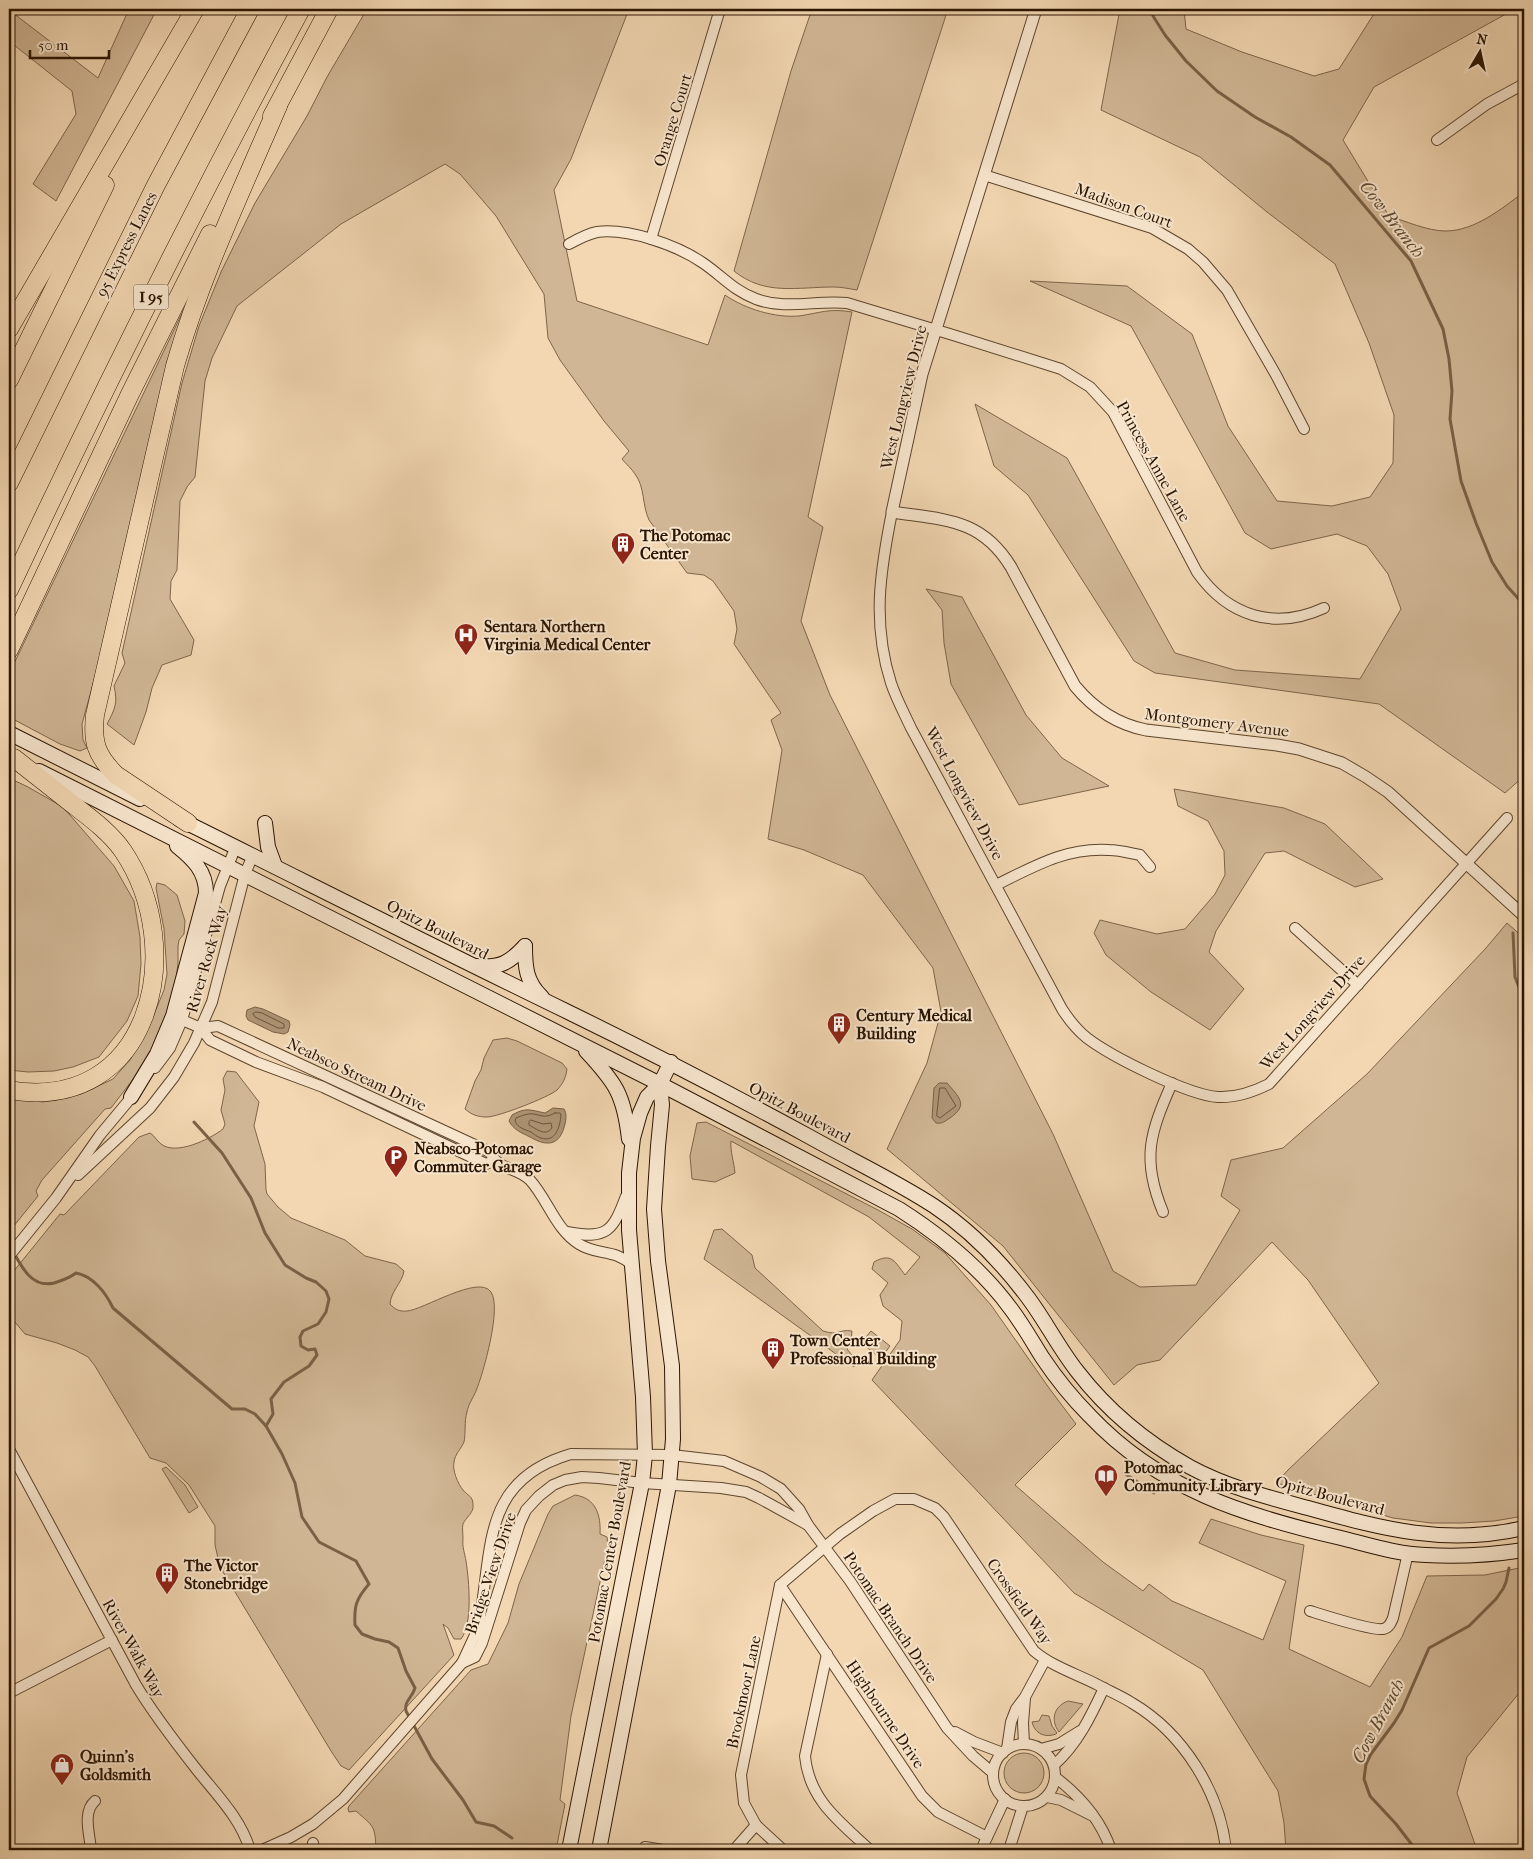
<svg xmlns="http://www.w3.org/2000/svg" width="1533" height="1859" font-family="'IM FELL French Canon',serif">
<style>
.green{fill:#d0b694;stroke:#7e654a}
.water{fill:#ae9575;stroke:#7a6146}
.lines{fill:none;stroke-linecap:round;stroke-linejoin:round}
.shore{stroke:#6c543a;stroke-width:1}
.stream{stroke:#7a6146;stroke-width:3}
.minor-casing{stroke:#5d452c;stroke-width:12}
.tertiary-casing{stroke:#5d452c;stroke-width:13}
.secondary-casing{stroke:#2b1400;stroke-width:16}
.motorway-casing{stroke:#2b1400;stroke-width:19}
.minor{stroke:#f7e5cd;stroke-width:10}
.tertiary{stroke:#f7e5cd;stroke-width:11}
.secondary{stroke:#f7e5cd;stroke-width:14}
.motorway{stroke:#f2d7b2;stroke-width:18}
.labels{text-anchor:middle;stroke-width:4;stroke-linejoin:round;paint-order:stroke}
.shield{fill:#f7e5cd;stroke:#68533e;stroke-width:1}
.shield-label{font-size:15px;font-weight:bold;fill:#2b1400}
.street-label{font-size:16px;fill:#2b1400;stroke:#f7e5cd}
.poi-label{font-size:16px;font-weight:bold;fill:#2b1400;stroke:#f7e5cd;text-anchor:start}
.water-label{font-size:18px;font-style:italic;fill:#5f482f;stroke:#f7e5cd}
</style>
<rect width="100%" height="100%" fill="#f2d7b2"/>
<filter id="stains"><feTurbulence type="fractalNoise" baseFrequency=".004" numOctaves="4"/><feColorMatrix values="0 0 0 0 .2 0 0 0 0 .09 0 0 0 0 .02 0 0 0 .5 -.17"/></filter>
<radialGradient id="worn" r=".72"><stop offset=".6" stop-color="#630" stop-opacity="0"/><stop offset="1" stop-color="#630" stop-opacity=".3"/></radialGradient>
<g class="green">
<polygon points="129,9 157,9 56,201 33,184 76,114 72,91 9,41 9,10 98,78"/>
<path d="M367,9H629L571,159L554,190L577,301L708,345L725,295C745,309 775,318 799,316C820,313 829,308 852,312L808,517L823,527L801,621L830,695L1053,1134L1113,1271L1140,1287L1196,1285L1240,1210L1221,1196L1231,1160L1283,1148L1367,1074L1486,948L1507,923L1524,938V1516L1494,1521L1462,1523H1431L1393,1518L1276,1483L1288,1470L1379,1383L1308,1280L1272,1242L1160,1360L1137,1365L1114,1385L1003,1246L887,1149L927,1063L941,1012L933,968L863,875L804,850L768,839L782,750L771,720L781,713L734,644L737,629L734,611L713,581L704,575L687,573L649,520C642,505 645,487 635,474C632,469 626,464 622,459L629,451L604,421L560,360L548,338L544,294L496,216L460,174L445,164L341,224L237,306L212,358L205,381L195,477L187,487L180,501L177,570L171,581L170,599L194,640L191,655L162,665L152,688L146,712L134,745L107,724C115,709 118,703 114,686L125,663L122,653L182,383L199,326L221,272L255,203L307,116L327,77Z"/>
<path d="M812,9H948L857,290C850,289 842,287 834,287C797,287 765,296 734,271L791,71Z"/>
<path d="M1120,9H1184L1186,29L1242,52L1314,76L1339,69L1377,9H1515L1374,87L1343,140L1389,216C1405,221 1428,231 1445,231C1475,231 1501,209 1524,192V776L1505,793L1379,704L1155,673L1134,661L1028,495L994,466L975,404L1067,458L1175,653L1235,670L1360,679L1401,609L1388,574L1367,546L1337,534L1271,549L1245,533L1131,326L1030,281L1127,286L1192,334L1228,426L1277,501L1332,506L1370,497L1393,463L1394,415L1369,343L1335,264L1267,212L1200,157L1101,110Z"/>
<polygon points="184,309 132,518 106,636 82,724 83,740 87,748 80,751 60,744 9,717 9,674"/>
<polygon points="926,589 962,597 1026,715 1062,758 1109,786 1019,805 951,684 944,643 942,610"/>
<polygon points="9,778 28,787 63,807 114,866 134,901 140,937 141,964 138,996 127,1021 99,1057 73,1067 54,1071 28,1072 9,1070"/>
<polygon points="1174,789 1284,808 1325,824 1383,879 1355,887 1284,851 1265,853 1216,931 1209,952 1244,989 1210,1030 1151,992 1106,955 1094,933 1100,920 1157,934 1185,929 1215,894 1225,875 1224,851 1208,821 1178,806"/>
<polygon points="157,883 165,885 177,895 185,921 184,934 179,940 178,946 178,963 176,980 161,1034 147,1061 111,1108 105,1109 42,1180 36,1191 38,1196 9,1232 9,1097 43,1102 81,1094 113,1079 130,1060 146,1034 164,990 167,974 164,929 156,888"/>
<path d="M507,1038L517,1041L562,1063L567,1069C566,1077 563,1084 557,1090C549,1097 498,1117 487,1117C478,1117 472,1115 465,1109L475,1081L481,1070L484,1058L493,1040Z"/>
<path d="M227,1071L236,1072L259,1102L254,1126L265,1164L266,1190L267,1194L278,1207L291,1218L345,1240L365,1256L396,1264L404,1271C402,1283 391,1291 390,1304C394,1309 400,1312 407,1311C423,1310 479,1274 491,1292C502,1308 483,1374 476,1391C473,1398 468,1405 467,1412C464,1422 466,1432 464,1442C461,1449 455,1454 454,1462C452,1470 458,1484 463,1490C468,1496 473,1496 473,1505C474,1513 466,1517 463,1524C462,1528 463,1534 463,1539C462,1547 465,1554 466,1561C469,1580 473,1624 461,1639H454L448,1628L443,1624L454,1655L349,1770L341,1766L331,1751L220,1567L215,1545V1526L189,1485L166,1463L150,1458L95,1366L88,1357L75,1350L57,1343L25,1334L9,1315V1277L60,1214L64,1215L139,1137L150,1133C155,1136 156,1140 161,1144C176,1156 210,1139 223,1129L225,1124L221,1110L225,1090L223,1079Z"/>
<path d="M706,1122L878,1210L912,1229L945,1253L991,1305L1049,1388L1076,1424L1015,1485L1103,1562L1143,1591L1149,1584L1172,1601L1263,1640L1286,1581L1199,1543L1211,1519L1261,1535L1304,1545L1289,1649L1370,1687L1402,1637L1427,1576L1485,1575L1524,1567V1687L1467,1757L1457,1793L1477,1850H1286L1284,1823L1278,1791L1203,1670L1074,1593L872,1380L900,1340L902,1321L883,1306L880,1295L888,1283L872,1269L874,1262C892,1252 895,1262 905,1275L920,1257L869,1217L731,1141C730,1151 734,1162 735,1173L715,1182L692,1179L690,1156L697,1123Z"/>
<path d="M722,1229L752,1255L755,1268L823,1331C839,1336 838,1329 852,1331L851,1342L847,1349L856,1360L854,1367L704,1259L714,1230Z"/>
<polygon points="871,1331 890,1346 881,1358 861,1343"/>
<polygon points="166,1467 185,1485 198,1507 189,1513 162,1469"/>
<path d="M575,1495C596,1498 601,1515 600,1534L607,1537L608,1545L571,1716L560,1800L565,1804L556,1850H376C375,1825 374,1827 356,1811L349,1812L348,1809L349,1806L471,1670L488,1664L508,1623L519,1584L548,1514L553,1506Z"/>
<path d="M1068,1701L1083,1704L1059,1732C1050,1720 1054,1706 1068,1701Z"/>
<path d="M1042,1715L1049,1716L1052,1726L1057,1733L1056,1734C1045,1738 1035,1734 1032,1722L1039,1721Z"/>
<circle cx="1024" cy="1773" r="20"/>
</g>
<g class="water">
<polygon points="255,1007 263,1009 289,1021 290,1025 288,1032 284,1034 273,1032 248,1020 246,1016 247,1010"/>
<path d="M939,1083H947C959,1097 969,1105 950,1118C945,1121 943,1124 936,1123L932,1118L934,1088Z"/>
<path d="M553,1108L564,1109C567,1114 566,1119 565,1124C560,1146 547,1147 530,1137C520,1132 514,1130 509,1121L512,1115C526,1107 530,1110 545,1113Z"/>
</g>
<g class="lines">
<g class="shore">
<polygon points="256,1012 262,1013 284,1024 284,1028 278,1028 255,1017 253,1014"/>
<polygon points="940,1088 945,1088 956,1106 940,1118 937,1116"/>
<path d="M555,1113H560L561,1115C560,1126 556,1143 541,1138C537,1137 534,1134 531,1132C524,1129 518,1128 515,1121L516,1118C521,1116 528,1113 534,1114C543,1116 546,1118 555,1113Z"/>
<path d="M531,1120L543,1124L551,1123L552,1128C545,1137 537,1129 529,1125V1122Z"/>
</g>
<g class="stream">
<polyline points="1154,9 1153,16 1165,35 1186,61 1217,91 1255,117 1291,137 1330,165 1411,261 1443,329 1449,359 1452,391 1450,419 1461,481 1476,523 1492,562 1507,586 1524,605"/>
<polyline points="1513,933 1515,977 1524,1000"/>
<polyline points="194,1122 222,1153 251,1198 265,1233 285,1265 306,1278 316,1282 326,1291 329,1299 326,1312 318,1324 303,1331 300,1337 301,1346 308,1350 315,1349 317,1355 309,1366 284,1382 271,1399 273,1414 266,1426"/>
<path d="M9,1244C19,1261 29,1289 54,1283C63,1280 68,1279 76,1273C93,1276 106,1293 113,1308L232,1409H245L255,1414L266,1426L282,1454L295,1483L302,1517L319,1542L356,1561L369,1584C356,1599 354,1606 355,1625L362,1634L375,1639L389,1642L398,1648L406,1671L415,1688C412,1698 404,1701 406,1711L432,1759L463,1800L476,1822L494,1826L512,1838"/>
<polyline points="1124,1473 1154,1493"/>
<polyline points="1416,1850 1396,1824 1370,1796 1364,1779 1366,1764 1371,1754 1394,1723 1402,1710 1429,1648 1469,1626 1496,1599 1503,1589 1506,1582 1509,1568"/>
</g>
<g class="minor-casing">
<g id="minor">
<polyline points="1437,140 1487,104 1524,84"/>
<polyline points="984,175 1152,228 1188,249 1203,262 1227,290 1276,375 1304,429"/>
<polyline points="651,239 720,9"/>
<path d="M569,244C578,239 587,234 597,232C628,228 677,245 703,263C721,275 734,291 756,299C785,310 816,300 847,303L953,335L1061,369L1090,387L1113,412L1197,572C1228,616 1274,631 1324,608"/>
<path d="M892,512C880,572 872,623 891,683C896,698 904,713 911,728L1062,1009C1069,1020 1077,1030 1087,1038C1112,1057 1188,1095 1218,1097C1236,1098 1253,1092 1269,1084L1507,818"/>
<path d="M996,885C1033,867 1066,847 1109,850C1119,850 1130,853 1140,855L1150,867"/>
<polyline points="1295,928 1358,985"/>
<path d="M182,1020L201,1028L218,1026L490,1152C498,1170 518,1168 530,1180C548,1200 556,1230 579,1244C598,1256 613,1248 632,1265"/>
<polyline points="201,1028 210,1040 256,1062 323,1087 486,1164 494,1161"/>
<polyline points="155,1068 170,1048 182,1020 220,886 236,846"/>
<polyline points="78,1175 150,1108 174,1077 194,1043 212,1002 245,874 253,855"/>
<path d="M1163,1212C1141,1159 1150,1133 1172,1083"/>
<path d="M567,1232C607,1240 613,1231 626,1196"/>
<polyline points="9,1256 56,1198 100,1135 135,1093"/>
<path d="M9,1449L136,1685C154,1715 175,1742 197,1770C217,1795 241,1819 250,1850"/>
<polyline points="780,1585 922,1796 938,1812 987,1837"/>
<path d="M1310,1611C1323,1615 1372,1631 1383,1629C1389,1628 1391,1623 1393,1618L1408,1553"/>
<path d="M827,1654L805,1756C809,1800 840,1822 870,1850"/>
<path d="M462,1663L475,1635L479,1623C493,1548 481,1480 571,1454L672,1455L724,1461L761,1477L781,1489L799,1509L808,1525L850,1581L947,1728L973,1756L993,1773"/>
<polyline points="9,1693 112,1640"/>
<polyline points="955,1732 974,1742 1003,1753"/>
<polyline points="1024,1744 1023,1723 1025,1698"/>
<circle cx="1024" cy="1775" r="31"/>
<polyline points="1007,1749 1011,1722 1016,1709 1025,1697 1045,1660"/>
<polyline points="1041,1749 1059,1744 1080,1731"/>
<path d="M1054,1765C1077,1745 1091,1716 1104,1688"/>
<path d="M1055,1777C1080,1796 1101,1820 1111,1850"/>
<polyline points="1047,1797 1061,1800 1091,1815"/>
<polyline points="313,1843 314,1850"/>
<polyline points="645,1847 663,1850"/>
<path d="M91,1850C90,1835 82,1812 95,1801"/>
<polyline points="262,1850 291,1837 313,1824 343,1799 462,1663 475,1657 482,1643 520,1523 526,1510 539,1496 553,1485 565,1480 582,1477 599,1478 642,1483 721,1488 746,1492 759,1498 808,1525"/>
<polyline points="734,1850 756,1825"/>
<path d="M783,1850L756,1825L744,1803L741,1775L780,1585L840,1534L873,1511L895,1499H914L935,1508L944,1517L1034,1651C1053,1667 1077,1674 1098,1685C1109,1691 1121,1696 1132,1703C1183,1733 1220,1792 1226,1850"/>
<polyline points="981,1850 1005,1799"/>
<polyline points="1009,1850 1023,1806"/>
</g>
</g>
<g class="tertiary-casing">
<path id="tertiary" d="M1036,9L922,374L892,512C944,520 981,518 1011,567L1075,686C1094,709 1116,724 1146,730L1277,745L1299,749L1342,763L1366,777L1388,792L1524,916"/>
</g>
<g class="secondary-casing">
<g id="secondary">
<polyline points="9,733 140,799"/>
<path d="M39,771L660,1084L899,1209C943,1237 981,1268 1011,1309C1023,1325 1032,1341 1042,1357C1056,1378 1072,1398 1090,1416C1159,1489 1245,1516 1341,1538C1369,1545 1397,1554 1426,1555C1459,1557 1491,1555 1524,1550"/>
<path d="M179,819C308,883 436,948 566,1011C648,1051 729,1093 810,1137C851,1160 894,1180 934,1206C970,1230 1003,1264 1029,1299C1046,1322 1059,1348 1077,1371C1107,1410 1147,1443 1190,1467C1227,1487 1267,1497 1308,1508C1383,1529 1446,1546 1524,1528"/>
<polyline points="265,823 268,847 275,866"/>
<path d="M525,946C525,967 526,982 542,997"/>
<path d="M476,966C501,968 509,963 525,946"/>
<path d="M586,1051C616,1083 624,1095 629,1139"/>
<path d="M131,1097L157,1054L173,1016L206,893C206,871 193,859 177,846"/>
<polyline points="569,1850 642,1483 645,1455 643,1397 629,1230 629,1173 633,1138 640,1113 647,1097 660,1084 671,1062"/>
<polyline points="599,1850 669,1485 673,1439 672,1366 658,1261 654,1209 658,1146 662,1105 660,1084"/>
</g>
</g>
<g class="motorway-casing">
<g id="motorway">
<polyline points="272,116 329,9"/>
<polyline points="9,329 195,9"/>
<polyline points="9,380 105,185"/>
<polyline points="9,483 156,185 250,9"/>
<path d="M9,590C101,394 198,200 301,9"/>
<polyline points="9,650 130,394 210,234"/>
<path d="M188,823L116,775C96,755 92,742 95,715L175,366C201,276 241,192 278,106"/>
<path d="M9,1090C151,1114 189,949 123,851C110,832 89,817 71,803C52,788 33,773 14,758"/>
</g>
</g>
<use href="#minor" class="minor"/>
<use href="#tertiary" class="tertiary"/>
<use href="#secondary" class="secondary"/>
<use href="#motorway" class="motorway"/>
</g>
<defs>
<g id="building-pin" transform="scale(1.25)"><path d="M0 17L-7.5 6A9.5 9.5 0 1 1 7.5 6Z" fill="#8f2418" stroke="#f7e5cd"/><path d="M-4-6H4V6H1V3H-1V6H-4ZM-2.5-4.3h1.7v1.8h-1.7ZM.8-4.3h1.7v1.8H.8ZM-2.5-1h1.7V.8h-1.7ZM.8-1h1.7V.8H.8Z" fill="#fff"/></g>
<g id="hospital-pin" transform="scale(1.25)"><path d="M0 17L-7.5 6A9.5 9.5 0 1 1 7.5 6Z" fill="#8f2418" stroke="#f7e5cd"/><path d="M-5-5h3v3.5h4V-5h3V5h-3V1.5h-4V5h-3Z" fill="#fff"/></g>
<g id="parking-pin" transform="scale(1.25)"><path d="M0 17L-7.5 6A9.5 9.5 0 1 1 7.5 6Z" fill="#8f2418" stroke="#f7e5cd"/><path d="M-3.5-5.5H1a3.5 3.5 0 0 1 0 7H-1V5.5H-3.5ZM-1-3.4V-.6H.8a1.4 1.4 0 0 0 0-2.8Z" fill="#fff"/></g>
<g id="library-pin" transform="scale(1.25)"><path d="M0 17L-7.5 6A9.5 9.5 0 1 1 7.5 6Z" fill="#8f2418" stroke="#f7e5cd"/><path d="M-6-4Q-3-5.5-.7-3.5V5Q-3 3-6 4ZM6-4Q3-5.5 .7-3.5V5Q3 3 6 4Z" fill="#fff"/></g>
<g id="shop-pin" transform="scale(1.25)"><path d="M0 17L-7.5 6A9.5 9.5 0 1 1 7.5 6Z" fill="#8f2418" stroke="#f7e5cd"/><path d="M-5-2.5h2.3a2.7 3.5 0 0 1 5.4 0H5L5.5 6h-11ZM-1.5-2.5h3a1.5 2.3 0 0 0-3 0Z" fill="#fff"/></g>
</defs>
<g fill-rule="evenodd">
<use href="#building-pin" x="623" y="544"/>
<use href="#hospital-pin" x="466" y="635"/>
<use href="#building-pin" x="839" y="1024"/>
<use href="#parking-pin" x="396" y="1157"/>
<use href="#building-pin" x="773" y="1349"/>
<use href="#library-pin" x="1106" y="1476"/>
<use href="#building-pin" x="167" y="1574"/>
<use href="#shop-pin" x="62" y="1765"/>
</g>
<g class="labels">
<rect class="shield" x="133.5" y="284.5" width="35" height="25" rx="4"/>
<g class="shield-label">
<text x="151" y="302">I 95</text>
</g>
<g class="street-label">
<text transform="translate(672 120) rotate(-73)" y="6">Orange Court</text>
<text transform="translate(1124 205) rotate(20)" y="6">Madison Court</text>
<text transform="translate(126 244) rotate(-63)" y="6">95 Express Lanes</text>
<text transform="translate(903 397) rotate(-76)" y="6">West Longview Drive</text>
<text transform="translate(1154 461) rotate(61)" y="6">Princess Anne Lane</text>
<text transform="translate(1217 722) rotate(7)" y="6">Montgomery Avenue</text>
<text transform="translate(965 793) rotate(62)" y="6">West Longview Drive</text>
<text transform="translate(438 929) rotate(27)" y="6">Opitz Boulevard</text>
<text transform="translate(206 959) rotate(-74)" y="6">River Rock Way</text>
<text transform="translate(1312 1012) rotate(-48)" y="6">West Longview Drive</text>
<text transform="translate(357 1074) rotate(25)" y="6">Neabsco Stream Drive</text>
<text transform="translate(800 1112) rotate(28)" y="6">Opitz Boulevard</text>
<text transform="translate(1330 1495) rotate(15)" y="6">Opitz Boulevard</text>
<text transform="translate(609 1552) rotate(-80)" y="6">Potomac Center Boulevard</text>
<text transform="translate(490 1573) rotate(-71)" y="6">Bridge View Drive</text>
<text transform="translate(1020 1601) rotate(55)" y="6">Crossfield Way</text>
<text transform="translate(891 1617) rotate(56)" y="6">Potomac Branch Drive</text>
<text transform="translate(134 1648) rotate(61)" y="6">River Walk Way</text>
<text transform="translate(743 1692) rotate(-78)" y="6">Brookmoor Lane</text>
<text transform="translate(886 1714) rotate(56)" y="6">Highbourne Drive</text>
</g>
<g class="poi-label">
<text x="640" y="541">The Potomac<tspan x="640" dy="18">Center</tspan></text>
<text x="484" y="632">Sentara Northern<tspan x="484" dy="18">Virginia Medical Center</tspan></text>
<text x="856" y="1021">Century Medical<tspan x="856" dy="18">Building</tspan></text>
<text x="414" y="1154">Neabsco-Potomac<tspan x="414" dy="18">Commuter Garage</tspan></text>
<text x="790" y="1346">Town Center<tspan x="790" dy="18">Professional Building</tspan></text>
<text x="1124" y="1473">Potomac<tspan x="1124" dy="18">Community Library</tspan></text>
<text x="184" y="1571">The Victor<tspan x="184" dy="18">Stonebridge</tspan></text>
<text x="80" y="1762">Quinn's<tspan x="80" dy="18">Goldsmith</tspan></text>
</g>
<g class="water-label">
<text transform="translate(1392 219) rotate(52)" y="6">Cow Branch</text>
<text transform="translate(1378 1721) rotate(-62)" y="6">Cow Branch</text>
</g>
</g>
<rect width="1533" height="1859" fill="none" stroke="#f2d7b2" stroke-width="30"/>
<rect x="10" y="10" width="1513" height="1839" fill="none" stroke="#2b1400" stroke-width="2.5"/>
<rect x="15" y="15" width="1503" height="1829" fill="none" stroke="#2b1400"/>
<g transform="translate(1480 52) rotate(9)" stroke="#f7e5cd" stroke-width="4" paint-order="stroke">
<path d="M0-4L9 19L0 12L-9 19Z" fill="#2b1400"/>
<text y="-8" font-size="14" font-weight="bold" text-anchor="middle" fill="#2b1400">N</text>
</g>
<path d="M30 50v8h79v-8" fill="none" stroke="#2b1400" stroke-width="2.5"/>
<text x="38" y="50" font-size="15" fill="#2b1400" stroke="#f7e5cd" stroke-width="4" paint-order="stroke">50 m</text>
<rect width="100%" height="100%" filter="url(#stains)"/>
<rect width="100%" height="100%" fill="url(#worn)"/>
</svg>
